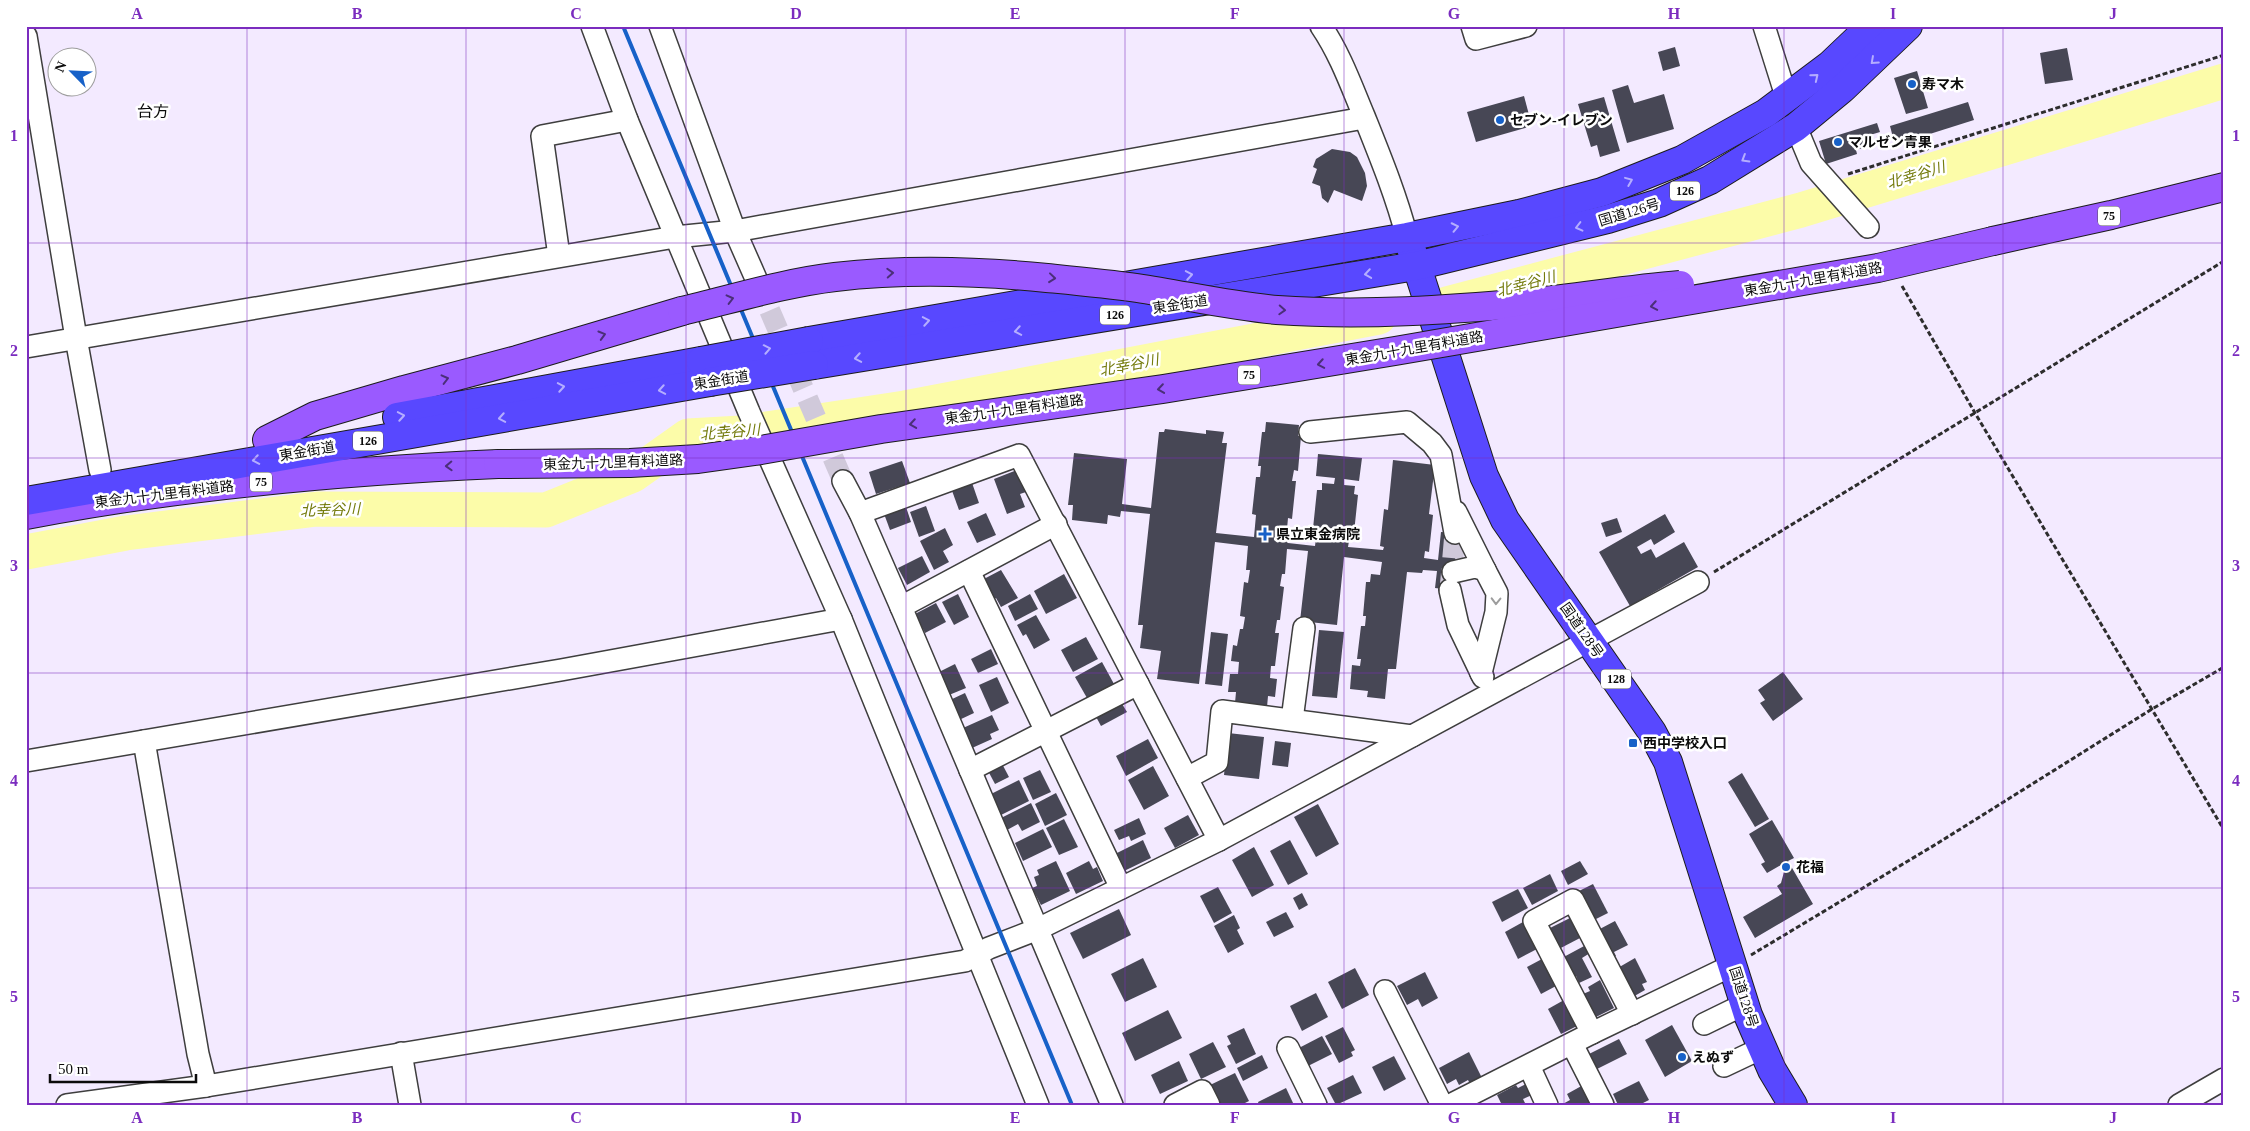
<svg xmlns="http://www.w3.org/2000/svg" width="2250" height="1131" font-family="'Times New Roman','Noto Sans JP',serif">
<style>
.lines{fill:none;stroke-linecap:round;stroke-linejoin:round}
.river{stroke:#fcfca9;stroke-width:35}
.building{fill:#474755}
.minor-tunnel{stroke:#d0c9da;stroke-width:21;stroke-dasharray:21 11;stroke-linecap:butt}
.minor-casing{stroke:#3e3e3e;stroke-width:24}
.major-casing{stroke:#1c1c1c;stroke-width:30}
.highway-casing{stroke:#1c1c1c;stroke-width:30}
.path{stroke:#2d2d2d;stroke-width:3;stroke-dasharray:5 2.5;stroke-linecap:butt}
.minor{stroke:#fff;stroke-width:21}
.major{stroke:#9a5aff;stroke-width:28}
.highway{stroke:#5848ff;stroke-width:28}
.rail{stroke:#1761c8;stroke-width:4}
.major-bridge-casing{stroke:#1c1c1c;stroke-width:30;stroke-linecap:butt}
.highway-bridge-casing{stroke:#1c1c1c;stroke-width:30;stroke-linecap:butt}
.major-bridge{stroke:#9a5aff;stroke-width:28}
.highway-bridge{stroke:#5848ff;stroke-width:28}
.oneway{stroke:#b4adff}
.oneway2{stroke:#4b2f79}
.oneway3{stroke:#9d9d9d}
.grid{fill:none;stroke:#7b2cbf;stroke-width:1;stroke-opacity:0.55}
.poi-dot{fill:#1761c8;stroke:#fff;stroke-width:2}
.labels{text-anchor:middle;stroke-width:5;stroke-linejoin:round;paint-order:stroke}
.shield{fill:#fff;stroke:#545454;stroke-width:1}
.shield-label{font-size:12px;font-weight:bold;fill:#0b0b0b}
.poi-label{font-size:14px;font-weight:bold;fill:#0b0b0b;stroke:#fff;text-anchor:start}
.street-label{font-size:14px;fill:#0b0b0b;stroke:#fff}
.water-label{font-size:15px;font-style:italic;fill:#747b0c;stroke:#fff}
.quarter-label{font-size:16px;fill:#0b0b0b;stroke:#fff}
.neatline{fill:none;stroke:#7b2cbf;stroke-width:2}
.grid-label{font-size:16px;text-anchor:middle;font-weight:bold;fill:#7b2cbf}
</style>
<rect width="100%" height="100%" fill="#f3eaff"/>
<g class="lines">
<g class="river">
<polyline points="1447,304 1801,210 2224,81"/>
<polyline points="26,552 126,533 317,509 546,510 633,475 688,436 741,433 905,408 1379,317"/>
</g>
</g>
<g class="building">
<polygon points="1675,47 1680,66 1663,71 1658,52"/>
<polygon points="2067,48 2073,80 2045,84 2040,53"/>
<polygon points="1917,71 1928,108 1906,114 1894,78"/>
<polygon points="1628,85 1634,103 1664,94 1674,129 1627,143 1612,90"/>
<polygon points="1524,96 1532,126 1476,142 1467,112"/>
<polygon points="1604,97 1620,151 1600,157 1597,145 1591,147 1578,104"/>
<polygon points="1968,102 1974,120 1895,145 1890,126"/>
<polygon points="1877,123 1880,132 1870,135 1873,145 1856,150 1857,154 1826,164 1819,141"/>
<polygon points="1332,149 1350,152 1357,157 1365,173 1367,186 1362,201 1334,190 1328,203 1322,198 1320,186 1312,183 1317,169 1313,167 1316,159"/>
<polygon points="1266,422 1299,425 1298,436 1301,436 1298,471 1294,470 1292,481 1296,481 1292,519 1288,518 1286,540 1288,543 1315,546 1316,538 1312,538 1317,490 1322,490 1322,483 1334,484 1335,478 1316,476 1318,454 1362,458 1359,481 1344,479 1344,485 1355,486 1354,494 1358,495 1353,542 1349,541 1348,547 1383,550 1384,547 1380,546 1384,509 1388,510 1393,460 1435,465 1429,514 1433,515 1429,552 1425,551 1424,558 1438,560 1441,532 1458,533 1452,590 1435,588 1437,571 1423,570 1422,573 1407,572 1396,669 1388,669 1385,699 1367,697 1368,691 1350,689 1352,665 1360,666 1361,659 1357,659 1361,626 1365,626 1366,616 1363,616 1366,582 1370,582 1371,574 1380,575 1382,562 1344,557 1337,625 1300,621 1308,551 1287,549 1285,574 1282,574 1280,586 1284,587 1280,620 1277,620 1275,633 1279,633 1275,666 1271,666 1270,678 1277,679 1275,697 1268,696 1267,707 1235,703 1236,692 1228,692 1230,674 1238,674 1239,662 1231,661 1233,645 1237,646 1240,629 1243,629 1245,617 1240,616 1244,582 1248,583 1250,570 1246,570 1248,546 1215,542 1199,684 1157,679 1161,651 1140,648 1143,625 1138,625 1150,514 1121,511 1120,517 1108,515 1107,524 1072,520 1073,505 1068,505 1074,453 1127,459 1122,504 1151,508 1159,432 1164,432 1165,429 1206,434 1206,430 1224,432 1222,443 1227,443 1216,533 1254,537 1256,515 1252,514 1256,477 1260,477 1261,466 1258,466 1262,432 1265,432"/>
<polygon points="902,461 910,483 876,494 869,472"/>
<polygon points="1017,470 1026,492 1020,494 1025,507 1007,514 994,479"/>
<polygon points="971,480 979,503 959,510 951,488"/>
<polygon points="905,504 911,522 890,530 883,511"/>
<polygon points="926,506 935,531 919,537 910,512"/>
<polygon points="986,513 996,535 977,543 967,522"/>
<polygon points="1665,514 1675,532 1654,545 1651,539 1637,547 1641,554 1651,549 1656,558 1684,542 1698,567 1630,606 1599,552"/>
<polygon points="1617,518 1622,532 1606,537 1601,523"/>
<polygon points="945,528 953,545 943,551 949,562 934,570 920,541"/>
<polygon points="922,556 930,572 907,585 898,568"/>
<polygon points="1001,570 1018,598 1001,607 996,598 993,600 982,580"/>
<polygon points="1064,574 1077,598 1046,614 1034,591"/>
<polygon points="958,594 969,617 954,625 942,602"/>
<polygon points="1030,594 1038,609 1015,621 1008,606"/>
<polygon points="936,603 946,622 925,633 915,614"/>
<polygon points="1036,615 1050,640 1034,649 1026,634 1023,636 1017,625"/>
<polygon points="1319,630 1344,632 1337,698 1312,696"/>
<polygon points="1211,632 1228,634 1222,686 1205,684"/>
<polygon points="1086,637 1098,659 1073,672 1061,650"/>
<polygon points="991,649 998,664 978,673 971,659"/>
<polygon points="1102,662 1114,684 1087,698 1075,677"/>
<polygon points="955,664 966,688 949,695 939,672"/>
<polygon points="1783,672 1803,699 1773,721 1760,703 1765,700 1758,690"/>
<polygon points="997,677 1009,703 991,712 979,685"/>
<polygon points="965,693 974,713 959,720 950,700"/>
<polygon points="1119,699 1127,712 1101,726 1094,713"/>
<polygon points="992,715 999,730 990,734 992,739 972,748 963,728"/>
<polygon points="1228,733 1264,737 1259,779 1224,775"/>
<polygon points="1148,739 1158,758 1126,776 1116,756"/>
<polygon points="1275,741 1291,743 1288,767 1272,765"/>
<polygon points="1000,760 1009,777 995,784 986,767"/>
<polygon points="1153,766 1169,796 1144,810 1128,780"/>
<polygon points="1040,770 1051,792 1033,800 1023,778"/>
<polygon points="1742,773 1769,819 1755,827 1728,782"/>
<polygon points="1019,780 1029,801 1001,815 991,794"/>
<polygon points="1056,793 1067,815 1045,826 1035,804"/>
<polygon points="1031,803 1040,822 1022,831 1018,824 1007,830 1001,818"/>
<polygon points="1318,804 1339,844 1316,857 1294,817"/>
<polygon points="1188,815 1199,835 1175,848 1164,828"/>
<polygon points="1139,818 1146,834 1131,841 1129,836 1119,840 1114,830"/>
<polygon points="1064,819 1078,847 1059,855 1046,828"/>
<polygon points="1772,820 1794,858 1788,861 1813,904 1755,938 1743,917 1782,894 1777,886 1781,883 1784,872 1781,865 1767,873 1761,864 1765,862 1749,834"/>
<polygon points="1043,829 1052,847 1023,861 1015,843"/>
<polygon points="1143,840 1151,858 1122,872 1113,855"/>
<polygon points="1290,840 1308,874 1288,885 1270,851"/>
<polygon points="1254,847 1274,885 1252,897 1232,860"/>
<polygon points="1056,861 1070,891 1041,905 1032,888 1037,886 1034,877 1039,875 1037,870"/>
<polygon points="1089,861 1093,869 1097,867 1103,881 1076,894 1066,873"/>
<polygon points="1580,861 1588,874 1568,885 1561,871"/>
<polygon points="1550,874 1558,891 1532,905 1523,888"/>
<polygon points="1593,884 1608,913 1592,921 1577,892"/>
<polygon points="1218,887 1232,913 1214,923 1200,896"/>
<polygon points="1518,889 1528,908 1502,922 1492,902"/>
<polygon points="1302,893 1308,905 1299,910 1293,898"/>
<polygon points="1119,909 1131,935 1083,959 1070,933"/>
<polygon points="1286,912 1294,927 1274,937 1266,922"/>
<polygon points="1234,915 1240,928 1237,930 1244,944 1228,953 1214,926"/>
<polygon points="1570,918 1580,938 1557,950 1546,930"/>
<polygon points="1615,921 1628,945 1614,952 1616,956 1610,959 1596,931"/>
<polygon points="1523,922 1537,949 1518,959 1505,932"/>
<polygon points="1586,945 1590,953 1582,958 1592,977 1579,983 1576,976 1570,979 1560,959"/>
<polygon points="1143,958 1157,987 1125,1002 1111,974"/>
<polygon points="1635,958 1647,982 1642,984 1645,990 1631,998 1616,969"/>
<polygon points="1542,959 1556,986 1541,994 1527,967"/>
<polygon points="1355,968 1369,995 1342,1009 1328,982"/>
<polygon points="1425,972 1438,998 1422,1007 1418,999 1407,1005 1397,986"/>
<polygon points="1600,980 1614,1008 1594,1018 1583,994 1590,991 1588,987"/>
<polygon points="1316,993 1328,1017 1302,1031 1290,1006"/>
<polygon points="1564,1000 1577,1026 1561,1034 1548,1009"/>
<polygon points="1168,1010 1182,1038 1135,1061 1122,1033"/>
<polygon points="1672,1025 1692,1061 1665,1077 1645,1040"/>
<polygon points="1343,1027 1355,1050 1351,1052 1353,1056 1339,1063 1325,1036"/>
<polygon points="1244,1028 1256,1054 1236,1064 1227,1046 1231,1044 1227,1036"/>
<polygon points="1322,1036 1332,1054 1306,1067 1297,1049"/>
<polygon points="1619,1039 1627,1054 1595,1070 1587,1055"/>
<polygon points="1213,1042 1226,1067 1201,1079 1189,1054"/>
<polygon points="1469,1052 1482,1078 1470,1084 1468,1080 1459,1085 1456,1079 1447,1084 1439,1068"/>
<polygon points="1262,1055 1268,1068 1243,1081 1237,1068"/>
<polygon points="1394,1056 1406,1079 1384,1091 1372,1067"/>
<polygon points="1179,1061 1188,1081 1160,1094 1151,1075"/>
<polygon points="1235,1073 1249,1101 1241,1105 1217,1105 1208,1086"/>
<polygon points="1353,1075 1362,1093 1336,1105 1327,1088"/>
<polygon points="1639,1081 1649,1100 1639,1105 1618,1105 1613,1094"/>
<polygon points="1526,1084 1532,1095 1523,1099 1526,1105 1502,1105 1497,1095 1516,1085 1518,1088"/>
<polygon points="1585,1084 1596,1105 1561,1105 1570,1100 1567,1094"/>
<polygon points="1286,1088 1294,1105 1259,1105 1258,1102"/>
</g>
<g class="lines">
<g class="minor-tunnel">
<polyline points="757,281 843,481"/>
<polyline points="1450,590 1455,533"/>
</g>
<g class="minor-casing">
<g id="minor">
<polyline points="592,26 627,120 749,412 841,619 1038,1105"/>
<polyline points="660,26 735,231 757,281"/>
<path d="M1321,26C1340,54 1351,85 1364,116C1380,156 1396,195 1407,237"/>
<polyline points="1472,26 1476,39 1526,26"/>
<polyline points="1764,26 1787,99"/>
<polyline points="26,36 76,338 100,470"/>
<polyline points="1796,127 1811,163 1868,227"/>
<polyline points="559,256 542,136 627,120"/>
<polyline points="26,347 675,237 735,231 1364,118"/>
<polyline points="1310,432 1407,422 1432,443 1441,455 1455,533"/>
<polyline points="843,481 860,513 901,607 1112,1105"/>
<polyline points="1456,512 1485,570"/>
<polyline points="860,513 1019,455 1219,840"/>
<polyline points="969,571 1121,888"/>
<polyline points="1453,572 1475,567 1485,570 1497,593 1496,612 1481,673"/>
<polyline points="1450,590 1458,625 1483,677"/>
<polyline points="901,607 1056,524"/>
<polyline points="1292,720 1304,628"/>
<polyline points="144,741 198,1054 206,1086"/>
<polyline points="26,761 561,670 841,619"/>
<polyline points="970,770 1138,684"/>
<polyline points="1187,778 1217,762 1222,711 1412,736"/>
<polyline points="1385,991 1442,1105"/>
<polyline points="1704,1024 1745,1004"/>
<polyline points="1592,1033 1534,921 1573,900 1632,1014"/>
<polyline points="1572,1044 1603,1105"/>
<polyline points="1288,1048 1316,1105"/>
<polyline points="401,1053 410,1105"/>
<polyline points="1529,1066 1547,1105"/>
<polyline points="1724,1066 1762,1048"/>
<polyline points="67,1105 206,1086 965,961 989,948 1038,929 1219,840 1698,582"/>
<polyline points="1175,1105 1202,1091 1209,1105"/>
<polyline points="1450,1105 1592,1033 1733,965"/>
<polyline points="2179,1105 2224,1079"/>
</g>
</g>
<g class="major-casing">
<g id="major">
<polyline points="1993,241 2111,215 2224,187"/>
<polyline points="267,440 315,416 404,390 517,360 682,311"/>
<path d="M26,515C182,485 340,471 498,464"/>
</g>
</g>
<g class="highway-casing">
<g id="highway">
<polyline points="1411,248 1484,476 1505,520 1652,732 1668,762 1748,1015 1772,1070 1793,1105"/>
<polyline points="809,341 1407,237 1519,214 1602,192 1682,160 1766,113 1830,65 1871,26"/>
<polyline points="814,365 1416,266 1608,219 1659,203 1710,180 1796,127 1842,89 1908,26"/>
<polyline points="397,417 701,361"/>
<polyline points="26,501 710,382"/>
</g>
</g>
<g class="path">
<polyline points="1848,174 2224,55"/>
<polyline points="1902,286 1975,413 2224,830"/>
<polyline points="1714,572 2224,261"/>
<polyline points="1751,955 1938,843 2152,709 2224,667"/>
</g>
<use href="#minor" class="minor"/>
<use href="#major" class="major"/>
<use href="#highway" class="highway"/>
<polyline class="rail" points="623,26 1072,1105"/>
<g class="major-bridge-casing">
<g id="major-bridge">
<path d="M682,311C733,299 784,283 835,277C905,269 977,271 1047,278C1077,281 1108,284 1137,288C1184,295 1230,306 1277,310C1363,316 1449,310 1535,302C1583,297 1631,289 1680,285"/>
<polyline points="498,464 630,463 698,459 755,451 881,429 1163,389 1395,351 1878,268 1993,241"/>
</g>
</g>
<g class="highway-bridge-casing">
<g id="highway-bridge">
<polyline points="701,361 809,341"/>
<polyline points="710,382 814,365"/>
</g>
</g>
<use href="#major-bridge" class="major-bridge"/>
<use href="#highway-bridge" class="highway-bridge"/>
</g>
<defs><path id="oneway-chevron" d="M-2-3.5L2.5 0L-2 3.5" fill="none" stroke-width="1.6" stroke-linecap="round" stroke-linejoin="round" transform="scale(1.25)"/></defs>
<g class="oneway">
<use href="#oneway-chevron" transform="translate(1874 61) rotate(138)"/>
<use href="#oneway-chevron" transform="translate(1815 77) rotate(-39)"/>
<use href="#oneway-chevron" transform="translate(1745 159) rotate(149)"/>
<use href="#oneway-chevron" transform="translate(1629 181) rotate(-22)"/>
<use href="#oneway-chevron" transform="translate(1455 227) rotate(-12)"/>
<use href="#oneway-chevron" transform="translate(1579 227) rotate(166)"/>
<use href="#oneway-chevron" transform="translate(1368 274) rotate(171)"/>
<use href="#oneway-chevron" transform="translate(1189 275) rotate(-10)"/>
<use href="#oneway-chevron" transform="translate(926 321) rotate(-10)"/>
<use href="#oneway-chevron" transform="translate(1018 331) rotate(170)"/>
<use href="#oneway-chevron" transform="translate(767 349) rotate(-11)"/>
<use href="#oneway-chevron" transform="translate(858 358) rotate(170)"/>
<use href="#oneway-chevron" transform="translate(561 387) rotate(-10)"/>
<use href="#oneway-chevron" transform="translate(662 390) rotate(170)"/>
<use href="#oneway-chevron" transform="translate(401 416) rotate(-10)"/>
<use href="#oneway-chevron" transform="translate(502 418) rotate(170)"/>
<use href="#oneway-chevron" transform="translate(256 460) rotate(170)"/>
</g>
<g class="oneway2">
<use href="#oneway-chevron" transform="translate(890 273) rotate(-3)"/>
<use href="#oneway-chevron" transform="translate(1052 278) rotate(6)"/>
<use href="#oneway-chevron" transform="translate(730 299) rotate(-14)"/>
<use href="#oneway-chevron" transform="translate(1654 306) rotate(170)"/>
<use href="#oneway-chevron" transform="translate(1282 310) rotate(3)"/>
<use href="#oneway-chevron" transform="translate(602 335) rotate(-16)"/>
<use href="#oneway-chevron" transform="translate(1321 364) rotate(170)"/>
<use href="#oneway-chevron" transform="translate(445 379) rotate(-14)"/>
<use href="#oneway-chevron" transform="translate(1161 389) rotate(172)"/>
<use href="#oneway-chevron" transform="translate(913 424) rotate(171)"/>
<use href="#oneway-chevron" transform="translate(449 466) rotate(178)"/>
</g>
<use class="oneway3" href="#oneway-chevron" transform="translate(1496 601) rotate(91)"/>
<path class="grid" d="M247,26V1105M466,26V1105M686,26V1105M906,26V1105M1125,26V1105M1344,26V1105M1564,26V1105M1784,26V1105M2003,26V1105M26,243H2224M26,458H2224M26,673H2224M26,888H2224"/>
<g class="poi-dot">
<circle cx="1912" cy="84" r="5"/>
<circle cx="1500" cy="120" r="5"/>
<circle cx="1838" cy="142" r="5"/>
<path d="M1262.5 526.5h5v5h5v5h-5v5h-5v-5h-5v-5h5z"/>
<rect x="1628" y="738" width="10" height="10" rx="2.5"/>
<circle cx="1786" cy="867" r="5"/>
<circle cx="1682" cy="1057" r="5"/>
</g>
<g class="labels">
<g class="shield">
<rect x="1670" y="181.5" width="30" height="19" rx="4"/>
<rect x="2098" y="206.5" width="22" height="19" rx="4"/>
<rect x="1100" y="305.5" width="30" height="19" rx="4"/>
<rect x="1238" y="365.5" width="22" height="19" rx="4"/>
<rect x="353" y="431.5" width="30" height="19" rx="4"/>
<rect x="250" y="472.5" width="22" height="19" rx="4"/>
<rect x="1601" y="669.5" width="30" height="19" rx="4"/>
</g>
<g class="shield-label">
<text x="1685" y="195">126</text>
<text x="2109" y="220">75</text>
<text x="1115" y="319">126</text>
<text x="1249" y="379">75</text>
<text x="368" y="445">126</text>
<text x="261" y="486">75</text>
<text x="1616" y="683">128</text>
</g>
<g class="poi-label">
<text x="1922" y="89">寿マ木</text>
<text x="1510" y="125">セブン-イレブン</text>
<text x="1848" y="147">マルゼン青果</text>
<text x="1276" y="539">県立東金病院</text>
<text x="1643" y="748">西中学校入口</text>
<text x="1796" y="872">花福</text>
<text x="1692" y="1062">えぬず</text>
</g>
<g class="street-label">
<text transform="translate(1629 212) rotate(-17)" y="5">国道126号</text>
<text transform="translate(1813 279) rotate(-10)" y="5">東金九十九里有料道路</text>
<text transform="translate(1180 304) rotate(-9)" y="5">東金街道</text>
<text transform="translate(1414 348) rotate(-10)" y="5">東金九十九里有料道路</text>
<text transform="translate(721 380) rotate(-9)" y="5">東金街道</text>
<text transform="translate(1014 409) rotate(-8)" y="5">東金九十九里有料道路</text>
<text transform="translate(307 451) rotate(-10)" y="5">東金街道</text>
<text transform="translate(613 462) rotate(-2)" y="5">東金九十九里有料道路</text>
<text transform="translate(164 494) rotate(-7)" y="5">東金九十九里有料道路</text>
<text transform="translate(1582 630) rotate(55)" y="5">国道128号</text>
<text transform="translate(1744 997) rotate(72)" y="5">国道128号</text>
</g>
<g class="water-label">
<text transform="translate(1916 175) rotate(-17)" y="5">北幸谷川</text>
<text transform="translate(1526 284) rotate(-15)" y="5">北幸谷川</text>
<text transform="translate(1129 365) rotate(-11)" y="5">北幸谷川</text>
<text transform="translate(730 432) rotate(-5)" y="5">北幸谷川</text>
<text transform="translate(330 510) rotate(-2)" y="5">北幸谷川</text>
</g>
<g class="quarter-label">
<text x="153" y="117">台方</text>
</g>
</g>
<rect width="2250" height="1131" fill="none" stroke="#ffffff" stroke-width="55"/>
<g transform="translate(72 72) rotate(294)"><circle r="24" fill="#ffffff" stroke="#9d9d9d"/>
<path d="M0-4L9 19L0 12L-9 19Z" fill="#1761c8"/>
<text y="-8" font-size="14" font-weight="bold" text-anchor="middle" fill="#0b0b0b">N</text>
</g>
<path d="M50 1074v8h146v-8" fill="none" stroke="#0b0b0b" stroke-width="2.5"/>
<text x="58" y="1074" font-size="15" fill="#0b0b0b" stroke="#ffffff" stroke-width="4" paint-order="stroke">50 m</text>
<rect x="28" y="28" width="2194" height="1076" class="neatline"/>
<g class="grid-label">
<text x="137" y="19">A</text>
<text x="357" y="19">B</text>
<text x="576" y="19">C</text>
<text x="796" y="19">D</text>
<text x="1015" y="19">E</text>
<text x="1235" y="19">F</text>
<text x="1454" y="19">G</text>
<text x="1674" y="19">H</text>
<text x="1893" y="19">I</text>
<text x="2113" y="19">J</text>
<text x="14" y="141">1</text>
<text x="2236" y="141">1</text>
<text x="14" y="356">2</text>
<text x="2236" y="356">2</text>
<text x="14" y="571">3</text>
<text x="2236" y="571">3</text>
<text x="14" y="786">4</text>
<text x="2236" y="786">4</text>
<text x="14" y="1002">5</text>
<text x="2236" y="1002">5</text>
<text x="137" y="1123">A</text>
<text x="357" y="1123">B</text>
<text x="576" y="1123">C</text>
<text x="796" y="1123">D</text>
<text x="1015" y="1123">E</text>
<text x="1235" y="1123">F</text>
<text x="1454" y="1123">G</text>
<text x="1674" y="1123">H</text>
<text x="1893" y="1123">I</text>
<text x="2113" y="1123">J</text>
</g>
</svg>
